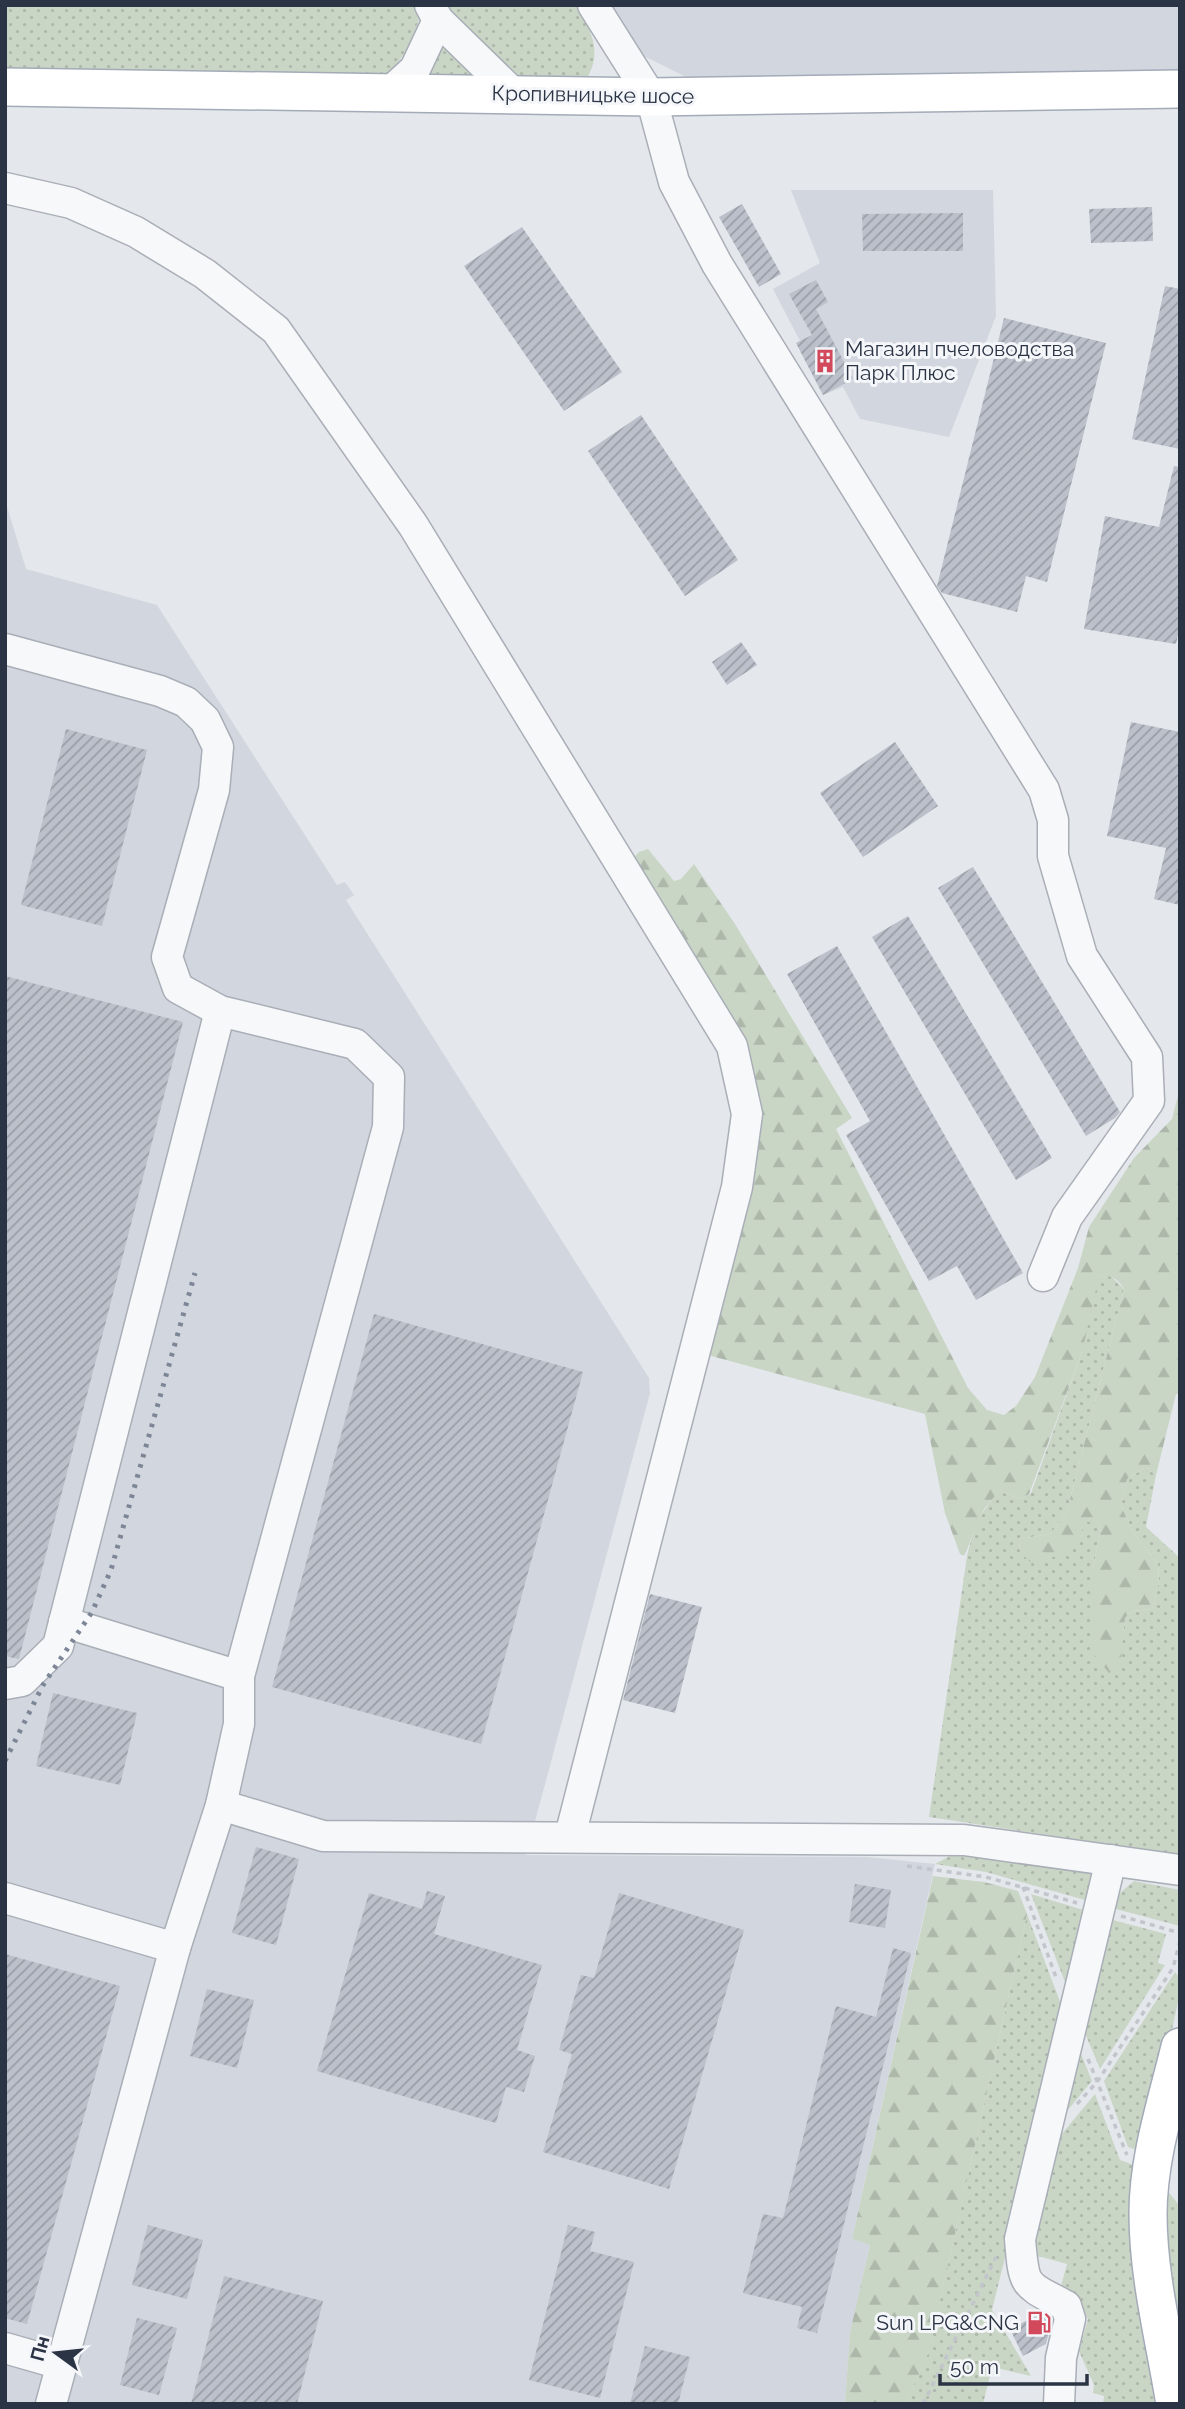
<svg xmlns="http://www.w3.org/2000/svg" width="1185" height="2409" font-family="Raleway,sans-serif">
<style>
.built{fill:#d2d6de}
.grass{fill:url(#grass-dots)}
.forest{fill:url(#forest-firs)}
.building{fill:url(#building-hatch)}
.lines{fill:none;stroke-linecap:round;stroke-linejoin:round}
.minor-casing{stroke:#a9aeb7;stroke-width:33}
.major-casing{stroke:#a3abb8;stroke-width:40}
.path{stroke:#c2c5cb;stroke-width:3.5;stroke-dasharray:5 5;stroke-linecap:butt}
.minor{stroke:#f7f8fa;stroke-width:30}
.major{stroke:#fff;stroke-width:37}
.rail{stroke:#7d8696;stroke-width:5;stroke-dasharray:3.5 7;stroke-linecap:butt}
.labels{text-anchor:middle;stroke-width:6;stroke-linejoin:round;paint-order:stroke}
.street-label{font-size:21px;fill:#2b3445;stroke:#f4f6f9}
.poi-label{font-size:21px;fill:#2b3445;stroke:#f4f6f9;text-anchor:start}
</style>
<defs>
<pattern id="grass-dots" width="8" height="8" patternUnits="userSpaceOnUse" patternTransform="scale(1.75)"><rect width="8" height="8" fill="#c9d6c5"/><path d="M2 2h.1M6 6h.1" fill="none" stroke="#adb8ab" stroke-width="1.8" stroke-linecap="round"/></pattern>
<pattern id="forest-firs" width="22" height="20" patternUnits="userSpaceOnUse" patternTransform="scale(1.75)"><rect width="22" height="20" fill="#c9d6c5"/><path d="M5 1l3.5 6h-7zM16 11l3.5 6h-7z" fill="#adb8ab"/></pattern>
<pattern id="building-hatch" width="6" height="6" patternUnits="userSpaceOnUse" patternTransform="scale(1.75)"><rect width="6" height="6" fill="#bbc0ca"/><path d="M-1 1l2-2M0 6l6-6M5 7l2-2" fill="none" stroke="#989da6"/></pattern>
</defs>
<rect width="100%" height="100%" fill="#e4e7ec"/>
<g class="built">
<polygon points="602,5 1180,5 1180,73 698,83 636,52"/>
<polygon points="791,190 993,190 996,316 949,437 860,419 843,387 823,395 796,343 800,341 773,289 820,263"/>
<polygon points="5,500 26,569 157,605 337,885 345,882 354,895 346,900 649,1378 650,1393 526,1855 867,1857 935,1864 852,2239 870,2245 850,2332 845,2404 5,2404"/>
</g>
<g class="grass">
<path d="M5,5H421C419,31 404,59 385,77L5,87Z"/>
<path d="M440,5H576C591,30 604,53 585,81L551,84L543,76L512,77Z"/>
<polygon points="442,34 491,75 419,83"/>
<path d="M1110,1275L1124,1289L1066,1515L1050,1534L1019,1539L1020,1552L1087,1522H1097L1101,1528L1093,1569L1119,1668L1125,1618L1131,1611L1152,1609L1159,1585L1158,1564L1133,1532L1121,1506L1127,1479L1146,1467L1156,1475L1146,1527L1180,1558V1855L929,1817L967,1556C973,1529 981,1511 999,1491L1020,1499L1031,1493L1082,1352L1095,1286L1099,1276Z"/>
<polygon points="961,1850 1087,1869 1097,1884 1092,1902 986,1872 935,1864"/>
<polygon points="1134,1881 1180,1890 1180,1926 1112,1908 1121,1892"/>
<polygon points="1031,1894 1090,1912 1070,1995"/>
<polygon points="1027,1914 1065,2015 992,2310 1031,2376 992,2367 983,2404 905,2404 928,2353"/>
<polygon points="1109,1919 1166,1934 1158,1963 1165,1965 1100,2069 1082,2026"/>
<polygon points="1175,1972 1180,1978 1180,1993 1145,2153 1128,2147 1104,2081"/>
<polygon points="1077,2044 1092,2081 1057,2123"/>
<polygon points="1095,2094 1120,2160 1142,2168 1162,2404 1103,2404 1104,2396 1093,2393 1094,2385 1079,2351 1088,2319 1061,2286 1067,2264 1038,2256 1033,2250 1051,2147"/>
<polygon points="1165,2188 1180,2206 1180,2350 1166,2272"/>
</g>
<g class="forest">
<path d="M648,849L674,881L681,879L694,864L735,924L852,1118L836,1129L968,1388L987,1410L1004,1415L1016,1406L1035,1377L1078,1268L1089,1227L1134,1158L1172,1119L1180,1088V1393L1176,1394L1156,1475L1146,1467L1127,1479L1121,1506L1133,1532L1158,1564L1159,1586L1152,1609L1131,1611L1125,1618L1120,1668L1109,1673L1094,1655L1093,1569L1101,1528L1097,1522H1087L1068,1554L1030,1562L1020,1552L1019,1539L1050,1534L1066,1515L1124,1289C1117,1278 1112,1275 1099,1276L1082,1352L1029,1494L1020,1499L999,1491L984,1509L964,1556L960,1554L945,1513L925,1414L704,1354L760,1118L630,861L639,852Z"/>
<polygon points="933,1876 984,1882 1018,1891 1027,1914 928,2354 905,2404 845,2404 850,2332 870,2245 852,2239"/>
</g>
<g class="building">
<polygon points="742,204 781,274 759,287 719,217"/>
<polygon points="1152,207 1153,241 1091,243 1089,209"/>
<polygon points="963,213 963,251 863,251 862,214"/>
<polygon points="522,227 622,372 564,411 464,266"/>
<polygon points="816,280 828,302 816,309 853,379 823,395 796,343 812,335 789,294"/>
<polygon points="1165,286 1180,289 1180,449 1132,439"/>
<polygon points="1004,318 1106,343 1047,582 1026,576 1017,612 942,593 937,586"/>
<polygon points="641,415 738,560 685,596 588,451"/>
<polygon points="1174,466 1180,467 1180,626 1176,644 1084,629 1105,516 1159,527"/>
<polygon points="741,642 757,665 727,685 712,662"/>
<polygon points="1131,722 1180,732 1180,905 1154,899 1166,848 1107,836"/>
<polygon points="66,729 147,750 102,926 21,905"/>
<polygon points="895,742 938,806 863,857 820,793"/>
<polygon points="973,867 1120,1112 1115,1118 1086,1136 938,888"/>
<polygon points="908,916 1052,1158 1016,1180 872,937"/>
<polygon points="837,946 1023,1273 976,1300 957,1266 929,1281 846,1135 870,1121 787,974"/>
<polygon points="5,976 183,1022 19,1659 5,1656"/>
<polygon points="374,1314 583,1372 481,1744 272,1687"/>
<polygon points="650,1594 702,1607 675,1713 623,1700"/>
<polygon points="53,1693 137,1713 120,1785 36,1766"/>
<polygon points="256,1847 299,1859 276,1945 232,1933"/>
<polygon points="855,1884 891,1890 885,1928 849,1922"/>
<polygon points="427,1891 445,1896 434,1934 542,1965 517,2050 535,2056 524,2092 506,2087 496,2123 317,2071 369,1893 422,1909"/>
<polygon points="619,1893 744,1930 669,2189 543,2152 572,2054 559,2050 581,1975 594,1978"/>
<polygon points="893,1948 911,1953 817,2333 797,2328 802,2307 743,2293 763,2214 783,2218 836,2006 876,2017"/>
<polygon points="5,1954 120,1986 27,2324 5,2318"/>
<polygon points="207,1989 254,2000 237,2068 190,2056"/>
<polygon points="148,2225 203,2240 187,2299 132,2285"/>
<polygon points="568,2225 595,2232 590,2251 634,2262 600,2398 529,2380"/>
<polygon points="224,2276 323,2301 297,2404 191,2404"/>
<polygon points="1041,2313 1052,2320 1046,2344 1023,2356 1010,2329"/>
<polygon points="137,2318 177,2328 159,2395 120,2385"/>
<polygon points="645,2346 690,2357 678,2404 630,2404"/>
</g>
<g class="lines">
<g class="minor-casing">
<g id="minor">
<polyline points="430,5 438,20 514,94"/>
<polyline points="593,5 651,97 674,182 717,264 1044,790 1053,820 1053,856 1082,956 1147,1057 1149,1101 1067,1217 1043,1276"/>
<polyline points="391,91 415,69 438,20"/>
<polyline points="5,188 71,203 136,232 205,274 276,330 413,525 732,1046 747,1114 737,1187 570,1836"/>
<polyline points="5,649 160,691 186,702 205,720 218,747 214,790 167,957 178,988 220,1011 355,1044 389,1077 388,1127 239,1676 64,1622"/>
<polyline points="5,1684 22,1681 58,1646 220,1011"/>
<polyline points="221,1805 323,1836 964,1840 1180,1870"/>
<polyline points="5,1898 175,1948"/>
<polyline points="5,2348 61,2364"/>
<polyline points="51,2404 175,1948 221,1805 239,1724 239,1676"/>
<path d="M1059,2404L1061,2358L1070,2319L1066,2306C1024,2283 1024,2289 1020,2239L1111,1860"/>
</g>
</g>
<g class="major-casing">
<g id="major">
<polyline points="5,87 651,97 1180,89"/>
<path d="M1175,2404C1165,2342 1148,2277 1148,2214C1148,2157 1167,2101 1180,2047"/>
</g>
</g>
<g class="path">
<polyline points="907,1866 986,1877 1077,1903"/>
<polyline points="1023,1887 1057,1980"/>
<polyline points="1121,1916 1180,1933"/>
<polyline points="1088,2059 1127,2155"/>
<polyline points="1077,2104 1097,2082 1173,1968 1180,1941"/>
<polyline points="923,2404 996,2257"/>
</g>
<use href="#minor" class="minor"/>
<use href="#major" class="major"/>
<polyline class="rail" points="5,1761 43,1685 92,1612 111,1570 195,1273"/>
</g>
<defs>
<g id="building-bare" transform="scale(1.89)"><path d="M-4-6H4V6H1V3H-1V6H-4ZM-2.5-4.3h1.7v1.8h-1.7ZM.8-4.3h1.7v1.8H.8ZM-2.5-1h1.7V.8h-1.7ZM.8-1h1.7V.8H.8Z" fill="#d1495b" stroke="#f4f6f9" stroke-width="2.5" paint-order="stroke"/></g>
<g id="fuel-bare" transform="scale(1.89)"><path d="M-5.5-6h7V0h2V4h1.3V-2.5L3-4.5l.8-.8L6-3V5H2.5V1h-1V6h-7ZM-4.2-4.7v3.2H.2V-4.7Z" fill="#d1495b" stroke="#f4f6f9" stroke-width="2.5" paint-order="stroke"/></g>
</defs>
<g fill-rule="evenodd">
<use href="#building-bare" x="825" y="361"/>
<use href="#fuel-bare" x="1039" y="2323"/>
</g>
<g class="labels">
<g class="street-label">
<text transform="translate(593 95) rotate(1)" y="7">Кропивницьке шосе</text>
</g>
<g class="poi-label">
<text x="845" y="356">Магазин пчеловодства<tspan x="845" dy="24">Парк Плюс</tspan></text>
<text x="1019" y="2330" text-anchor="end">Sun LPG&amp;CNG</text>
</g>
</g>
<rect width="1185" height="2409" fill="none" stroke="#2b3445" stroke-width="14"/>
<g transform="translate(56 2353) rotate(285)" stroke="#f4f6f9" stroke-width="5" paint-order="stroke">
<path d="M0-5L12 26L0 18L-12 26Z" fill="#2b3445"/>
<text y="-10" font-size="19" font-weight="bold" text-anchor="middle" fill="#2b3445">Пн</text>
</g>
<path d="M940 2374v10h147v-10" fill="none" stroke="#2b3445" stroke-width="3.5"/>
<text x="950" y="2374" font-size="21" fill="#2b3445" stroke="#f4f6f9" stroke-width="5" paint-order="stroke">50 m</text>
</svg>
